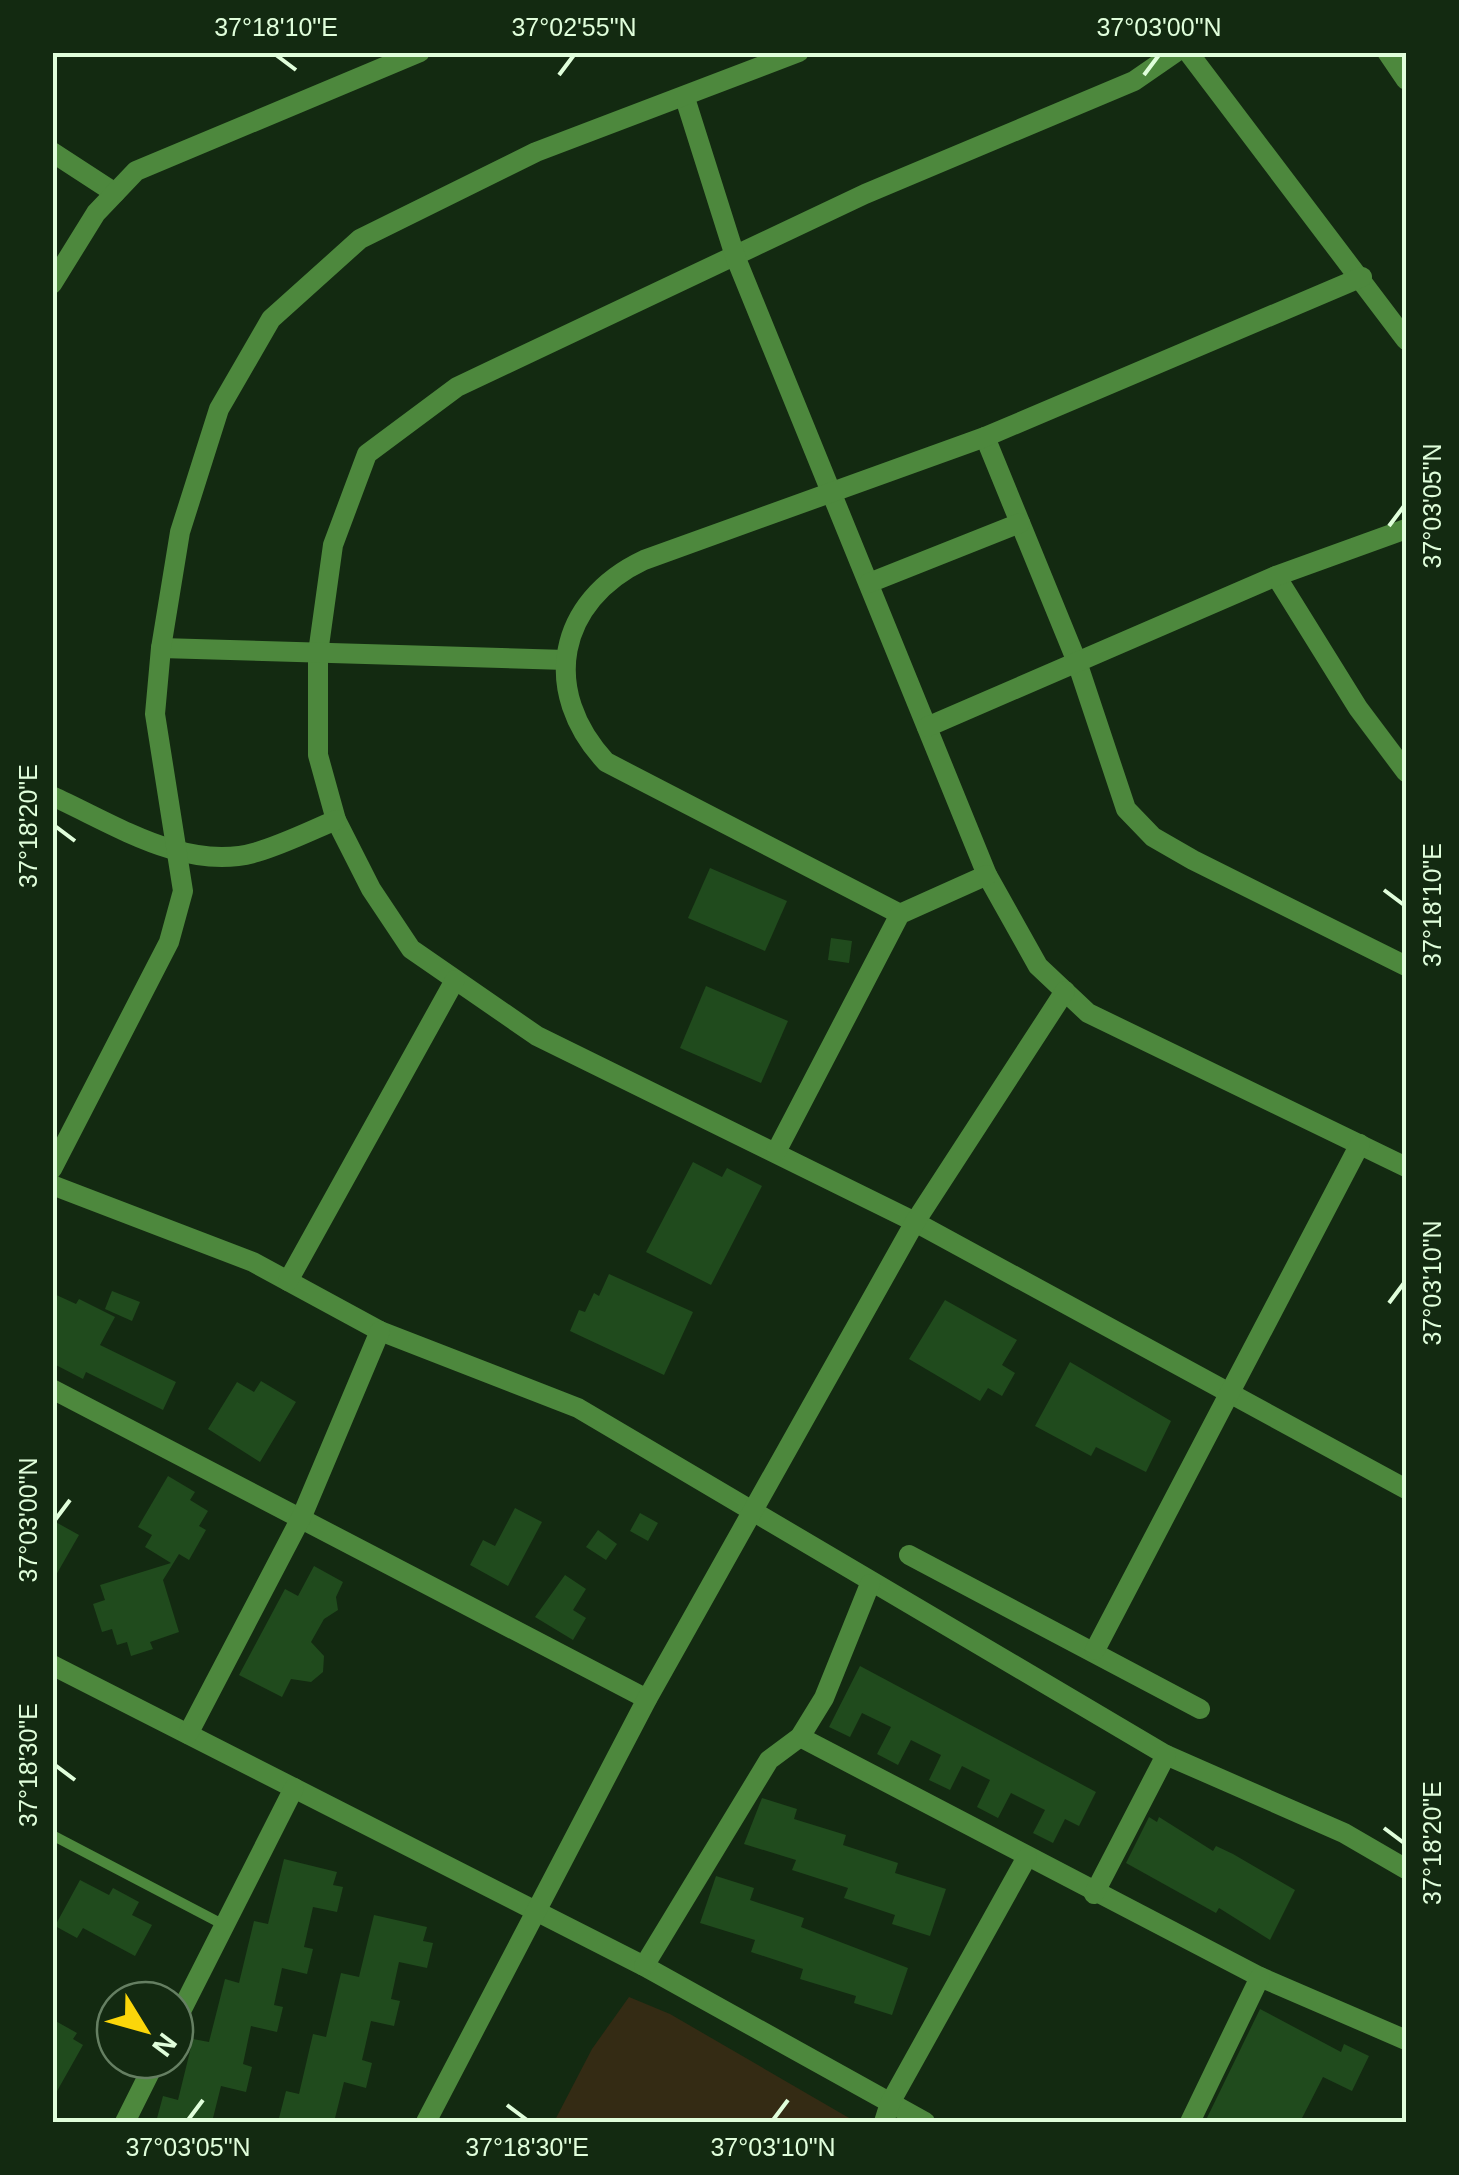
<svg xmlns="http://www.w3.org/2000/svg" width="1459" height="2175" font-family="Arial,sans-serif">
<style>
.green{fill:#342b14}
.building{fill:#204b1d}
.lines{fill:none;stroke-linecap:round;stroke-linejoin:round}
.service{stroke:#4d883d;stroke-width:10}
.minor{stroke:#4d883d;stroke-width:20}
.ticks{fill:none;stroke:#e0fedb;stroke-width:4}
.neatline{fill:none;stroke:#e0fedb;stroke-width:4}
.ticks-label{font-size:25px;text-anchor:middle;fill:#e0fedb}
</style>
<rect width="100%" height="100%" fill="#132a11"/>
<polygon class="green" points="629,1997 670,2014 856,2122 554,2122 592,2049"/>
<g class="building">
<polygon points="710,868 787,901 765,951 688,918"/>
<polygon points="831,938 852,941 849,963 828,960"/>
<polygon points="706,986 788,1021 761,1083 680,1048"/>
<polygon points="693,1162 722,1177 727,1168 762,1186 711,1285 646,1252"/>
<polygon points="609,1274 693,1312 664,1375 570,1331 579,1310 585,1312 594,1293 599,1296"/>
<polygon points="112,1291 140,1302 132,1321 105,1309"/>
<polygon points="52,1293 76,1304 79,1299 115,1317 100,1345 176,1382 163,1410 86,1372 83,1379 52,1363"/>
<polygon points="945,1300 1017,1340 1002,1365 1015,1373 1002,1396 988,1388 980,1401 909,1359"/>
<polygon points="1070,1362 1171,1421 1146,1472 1096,1447 1091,1456 1035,1426"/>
<polygon points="261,1381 296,1402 260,1462 208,1429 237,1382 254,1392"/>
<polygon points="168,1476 195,1492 190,1500 208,1511 199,1526 206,1530 189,1560 179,1554 163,1580 179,1632 150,1642 153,1649 131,1656 127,1642 117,1645 112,1629 102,1632 93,1604 105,1600 100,1585 171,1563 145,1547 152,1535 138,1527"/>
<polygon points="515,1508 542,1522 508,1586 470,1565 483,1540 495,1546"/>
<polygon points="640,1513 658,1523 648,1541 630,1531"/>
<polygon points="52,1520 79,1535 52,1582"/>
<polygon points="598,1530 617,1544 606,1560 586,1547"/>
<polygon points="314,1566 343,1582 336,1597 338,1610 324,1619 311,1642 324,1656 323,1672 311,1682 291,1679 282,1697 239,1675 285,1589 298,1596"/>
<polygon points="565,1575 586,1589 573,1610 586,1618 573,1640 535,1617"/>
<polygon points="860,1666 1096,1792 1079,1826 1065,1819 1053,1843 1033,1833 1045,1810 1011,1793 998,1818 977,1807 990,1780 962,1766 950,1790 929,1780 941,1755 911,1740 898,1765 877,1754 891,1727 862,1713 850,1737 829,1727"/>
<polygon points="762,1798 797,1809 794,1819 846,1835 843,1845 898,1863 895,1873 946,1889 930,1936 892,1924 895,1915 844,1898 848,1888 792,1870 796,1860 744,1844"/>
<polygon points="1149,1817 1157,1822 1159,1817 1213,1851 1216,1846 1233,1854 1295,1890 1270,1940 1219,1908 1216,1913 1126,1863"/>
<polygon points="284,1859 337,1872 333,1885 343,1887 337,1912 313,1907 304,1947 313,1949 307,1974 282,1968 274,2005 283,2007 277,2032 251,2026 243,2064 252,2067 246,2092 221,2086 212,2122 156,2122 163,2096 178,2100 193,2039 209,2042 225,1979 239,1983 254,1921 268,1924"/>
<polygon points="716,1876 754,1888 750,1900 804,1918 801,1927 908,1968 892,2015 854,2003 856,1996 800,1979 803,1969 751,1952 755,1940 700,1923"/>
<polygon points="80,1880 109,1895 113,1888 139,1902 132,1915 152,1925 135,1956 83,1928 77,1938 55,1926"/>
<polygon points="374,1915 427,1927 423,1941 433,1943 427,1968 399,1962 391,1999 400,2001 394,2026 371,2021 362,2060 372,2063 366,2088 344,2082 334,2122 278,2122 286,2091 299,2094 313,2034 326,2037 341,1973 359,1977"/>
<polygon points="1260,2009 1341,2052 1344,2044 1369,2056 1352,2091 1323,2077 1300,2122 1205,2122"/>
<polygon points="52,2019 77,2033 73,2039 83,2045 52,2100"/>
</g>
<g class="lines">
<polyline class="service" points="52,1835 224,1925"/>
<g class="minor">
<polyline points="1176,52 1134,81 865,194 457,387 367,454 333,545 318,653 318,755 336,820 371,889 411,949 537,1036 915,1222 1406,1489"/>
<polyline points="1188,52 1406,340"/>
<polyline points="1387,52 1406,80"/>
<polyline points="685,98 735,256 987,875 1038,966 1088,1013 1406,1167"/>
<polyline points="52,152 115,193"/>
<polyline points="52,284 96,213 136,171 420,52"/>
<polyline points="985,437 1077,662 1126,809 1153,837 1193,860 1406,966"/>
<polyline points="1276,576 1358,708 1406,772"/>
<polyline points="869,583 1020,523"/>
<polyline points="161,648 566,660"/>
<polyline points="927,727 1276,576 1406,529"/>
<path d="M52,796C114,824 187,873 257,852C284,844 310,831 336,820"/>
<path d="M900,914L606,762C540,691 557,601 644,560L985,437L1362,277"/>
<polyline points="776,1152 900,914 987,875"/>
<polyline points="52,1169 169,942 183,891 155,714 161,648 180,532 219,409 271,319 360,239 536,152 799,52"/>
<polyline points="52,1185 253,1262 380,1331 578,1408 1166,1755 1344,1833 1406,1869"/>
<polyline points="288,1281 455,980"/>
<polyline points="52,1389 647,1699"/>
<polyline points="909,1555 1200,1709"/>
<polyline points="1095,1650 1360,1144"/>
<polyline points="52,1665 644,1966 925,2122"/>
<polyline points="188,1734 302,1516 380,1331"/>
<polyline points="800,1737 1260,1977 1406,2040"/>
<polyline points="1094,1894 1166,1755"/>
<polyline points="644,1966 769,1760 800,1737 824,1698 870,1584"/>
<polyline points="175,2023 294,1788"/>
<polyline points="125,2122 156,2060"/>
<polyline points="426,2122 647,1699 915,1222 1065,991"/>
<polyline points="884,2122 890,2103 1027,1857"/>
<polyline points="1190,2122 1260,1977"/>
</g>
</g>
<path class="ticks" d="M276,55L296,70M559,75L574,55M1144,75L1159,55M1389,526L1404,506M55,826L75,841M1384,890L1404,905M1389,1303L1404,1283M55,1520L70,1500M55,1765L75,1780M1384,1828L1404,1843M507,2105L527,2120M188,2120L203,2100M773,2120L788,2100"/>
<rect width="1459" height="2175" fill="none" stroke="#132a11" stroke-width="110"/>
<g transform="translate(145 2030) rotate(127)"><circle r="48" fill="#132a11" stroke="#657f62" stroke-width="2.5"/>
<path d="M0-8L18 38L0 25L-18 38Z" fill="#fbd60a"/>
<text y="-15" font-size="28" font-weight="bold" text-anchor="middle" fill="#e0fedb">N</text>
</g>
<rect x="55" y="55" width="1349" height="2065" class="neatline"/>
<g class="ticks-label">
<text x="276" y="36">37°18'10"E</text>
<text x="574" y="36">37°02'55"N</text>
<text x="1159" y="36">37°03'00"N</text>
<text transform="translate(1432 506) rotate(-90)" y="9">37°03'05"N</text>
<text transform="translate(28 826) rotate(-90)" y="9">37°18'20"E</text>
<text transform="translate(1432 905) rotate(-90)" y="9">37°18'10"E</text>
<text transform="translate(1432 1283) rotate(-90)" y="9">37°03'10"N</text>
<text transform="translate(28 1520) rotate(-90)" y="9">37°03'00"N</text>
<text transform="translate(28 1765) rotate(-90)" y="9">37°18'30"E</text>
<text transform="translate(1432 1843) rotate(-90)" y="9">37°18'20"E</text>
<text x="188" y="2156">37°03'05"N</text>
<text x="527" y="2156">37°18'30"E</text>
<text x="773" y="2156">37°03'10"N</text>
</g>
</svg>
